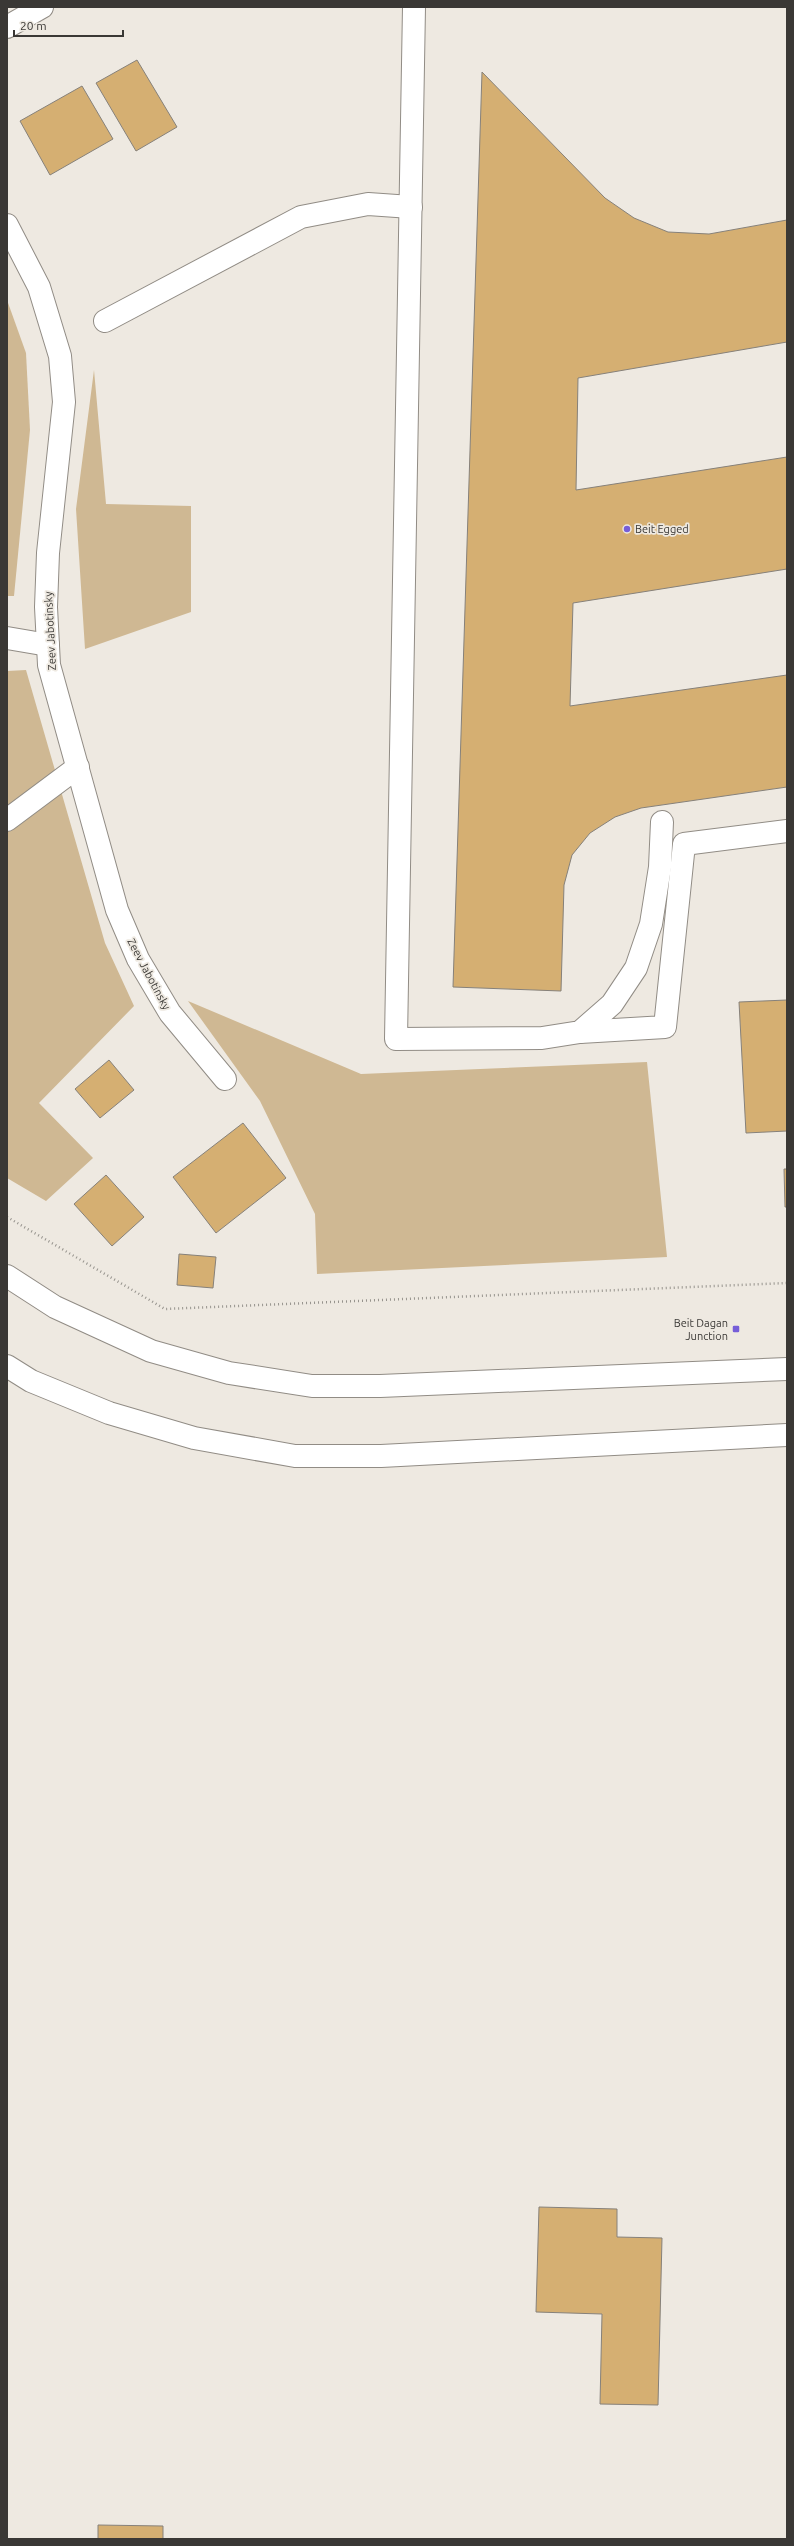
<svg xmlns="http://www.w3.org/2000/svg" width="794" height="2546" font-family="Ubuntu,sans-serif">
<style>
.green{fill:#cfb893}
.building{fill:#d5af72;stroke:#86817a}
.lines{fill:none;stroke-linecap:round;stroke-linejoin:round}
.minor-casing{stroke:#918c85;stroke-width:24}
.major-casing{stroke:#918c85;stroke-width:24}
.path{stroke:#96938d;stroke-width:2.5;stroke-dasharray:1 3;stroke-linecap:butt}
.minor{stroke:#fff;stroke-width:22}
.major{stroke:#fff;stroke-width:22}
.poi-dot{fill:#765ed8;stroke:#eee9e1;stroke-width:1.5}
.labels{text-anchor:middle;stroke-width:3.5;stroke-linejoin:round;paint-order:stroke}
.poi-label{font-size:11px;fill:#3a3835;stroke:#eee9e1;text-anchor:start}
.street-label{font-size:11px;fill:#3a3835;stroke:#eee9e1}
</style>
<rect width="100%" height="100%" fill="#eee9e1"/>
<g class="green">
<polygon points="7,300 26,353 30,430 14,596 7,596"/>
<polygon points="94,370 106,504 191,506 191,612 85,649 76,509"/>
<polygon points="26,670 105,943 134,1006 39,1103 93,1158 46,1201 7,1178 7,671"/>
<polygon points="188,1001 361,1074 647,1062 667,1257 317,1274 315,1214 260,1101"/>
</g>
<g class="building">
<polygon points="137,60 177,127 136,151 96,83"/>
<polygon points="482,72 605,198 634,218 668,232 709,234 787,220 787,342 578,378 576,490 787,457 787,569 573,603 570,706 787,675 787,787 641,808 615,817 590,833 572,855 564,885 561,991 453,987"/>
<polygon points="82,86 113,139 50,175 20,121"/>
<polygon points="787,1000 787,1131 746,1133 739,1002"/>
<polygon points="109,1060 134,1090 100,1118 75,1089"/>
<polygon points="243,1123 286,1178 216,1233 173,1177"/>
<polygon points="784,1169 787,1169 787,1207 785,1207"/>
<polygon points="106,1175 144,1217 112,1246 74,1204"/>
<polygon points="179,1254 216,1257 213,1288 177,1285"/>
<polygon points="539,2207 617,2209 617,2237 662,2238 658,2405 600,2404 602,2314 536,2312"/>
<polygon points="98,2525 163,2526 163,2539 98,2539"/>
</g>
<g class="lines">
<g class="minor-casing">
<g id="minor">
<polyline points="414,7 396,1039 542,1038 580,1032 612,1004 636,968 651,924 660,867 662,822"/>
<polyline points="7,27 42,7"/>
<polyline points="7,225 39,287 60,356 64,402 48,553 46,607 49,665 117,910 138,959 170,1013 225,1079"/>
<polyline points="105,321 301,217 368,204 411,207"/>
<polyline points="7,638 48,645"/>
<polyline points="7,820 78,767"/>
<polyline points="580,1032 665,1027 684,844 787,831"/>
</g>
</g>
<g class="major-casing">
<g id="major">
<polyline points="7,1276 55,1307 151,1351 229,1373 312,1386 380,1386 787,1369"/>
<polyline points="7,1366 31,1381 109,1413 194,1438 295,1456 381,1456 787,1435"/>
</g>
</g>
<polyline class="path" points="7,1217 165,1309 787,1283"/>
<use href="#minor" class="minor"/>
<use href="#major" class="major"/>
</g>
<g class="poi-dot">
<circle cx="627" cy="529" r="4"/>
<rect x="732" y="1325" width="8" height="8" rx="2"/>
</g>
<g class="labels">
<g class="poi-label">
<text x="635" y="533">Beit Egged</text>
<text x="728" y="1327" text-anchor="end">Beit Dagan<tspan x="728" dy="13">Junction</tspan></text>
</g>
<g class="street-label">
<text transform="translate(50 631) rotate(-93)" y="4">Zeev Jabotinsky</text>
<text transform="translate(149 974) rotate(62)" y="4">Zeev Jabotinsky</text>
</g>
</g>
<rect width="794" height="2546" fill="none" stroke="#3a3835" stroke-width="16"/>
<path d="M14 30v6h109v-6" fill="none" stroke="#3a3835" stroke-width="2"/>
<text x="20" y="30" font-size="12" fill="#3a3835" stroke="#eee9e1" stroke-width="3" paint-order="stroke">20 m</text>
</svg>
